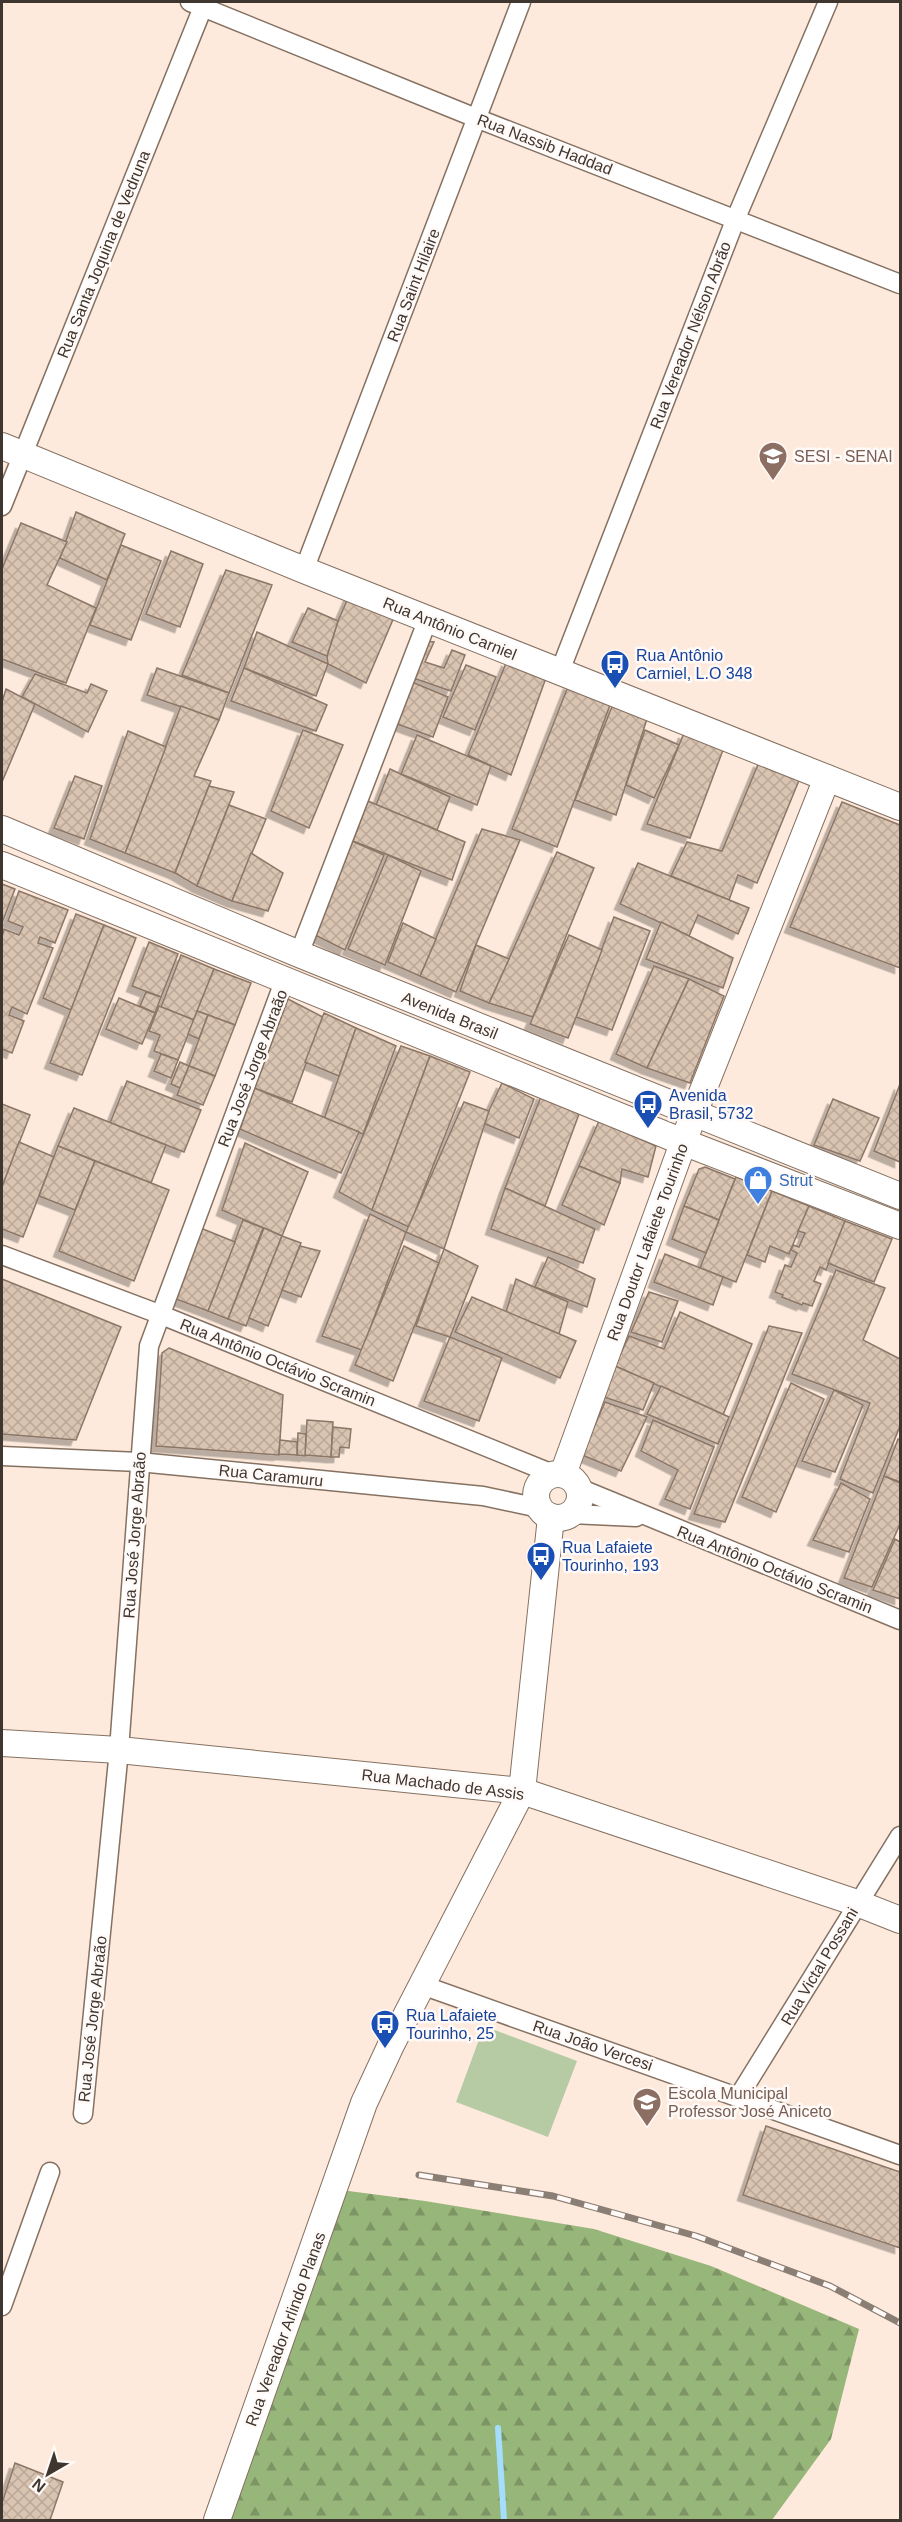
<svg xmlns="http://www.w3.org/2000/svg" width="902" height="2522" font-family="Helvetica,sans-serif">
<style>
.forest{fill:url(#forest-firs)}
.pitch{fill:#b6cba4}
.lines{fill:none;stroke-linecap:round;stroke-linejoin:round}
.stream{stroke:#a5defc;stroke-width:6}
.building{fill:url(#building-cross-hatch);stroke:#8c7767;stroke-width:1.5;filter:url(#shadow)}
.street-casing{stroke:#857161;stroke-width:21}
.secondary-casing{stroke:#857161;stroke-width:28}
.street{stroke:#fff;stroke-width:18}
.secondary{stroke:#fff;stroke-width:26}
.rail-casing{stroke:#8b7e74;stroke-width:7}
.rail{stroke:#fffaf7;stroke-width:4.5;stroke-dasharray:14;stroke-linecap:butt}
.labels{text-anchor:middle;stroke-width:5;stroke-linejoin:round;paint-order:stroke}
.street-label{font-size:16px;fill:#3f362f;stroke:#fffaf7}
.education-label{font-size:16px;fill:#785e54;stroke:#fffaf7;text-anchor:start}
.transit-label{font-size:16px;fill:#164399;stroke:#fffaf7;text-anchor:start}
.shop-label{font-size:16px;fill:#366cbe;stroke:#fffaf7;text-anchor:start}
</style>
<defs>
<pattern id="forest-firs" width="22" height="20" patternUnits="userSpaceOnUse" patternTransform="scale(1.5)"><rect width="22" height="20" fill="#97b679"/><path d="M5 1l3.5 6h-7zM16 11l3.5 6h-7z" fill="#7d9564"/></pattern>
<pattern id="building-cross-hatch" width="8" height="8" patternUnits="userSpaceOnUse" patternTransform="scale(1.5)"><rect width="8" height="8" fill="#d9c3b1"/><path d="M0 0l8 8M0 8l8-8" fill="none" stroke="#bba899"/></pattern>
<filter id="shadow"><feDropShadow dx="-5.5" dy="5.5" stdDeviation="0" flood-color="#0004"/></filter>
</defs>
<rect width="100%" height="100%" fill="#fdeadc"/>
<polygon class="forest" points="341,2190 425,2201 594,2229 711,2266 859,2329 831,2439 772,2520 231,2520"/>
<polygon class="pitch" points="484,2026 577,2061 548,2137 456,2102"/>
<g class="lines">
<polyline class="stream" points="498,2428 504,2520"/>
</g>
<g class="building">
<polygon points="76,512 125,534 107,580 60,558"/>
<polygon points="21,523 67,542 47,585 96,608 66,683 2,659 2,569"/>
<polygon points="121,545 161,561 131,640 90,625"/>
<polygon points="171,551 203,564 180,627 146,614"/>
<polygon points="226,570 272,585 229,693 182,675"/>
<polygon points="352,589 397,610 366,683 328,664 327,656 338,621"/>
<polygon points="308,608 338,621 327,656 292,642"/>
<polygon points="257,632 328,664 316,696 244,668"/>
<polygon points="425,641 434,642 425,662 444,668 452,650 465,655 451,691 413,678"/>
<polygon points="507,661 547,675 511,775 468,755"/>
<polygon points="466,665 496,677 475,730 443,717"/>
<polygon points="157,668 229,693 219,720 147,695"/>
<polygon points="244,668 327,705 316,731 231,701"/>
<polygon points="35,674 87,693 91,684 107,691 88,732 22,697"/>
<polygon points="407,680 448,697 433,737 389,721"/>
<polygon points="569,684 610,705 557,847 512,829"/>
<polygon points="6,689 35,704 2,782 2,702"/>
<polygon points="613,704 647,719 616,815 575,800"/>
<polygon points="181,706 219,720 194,776 211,781 175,873 125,853"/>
<polygon points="303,730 343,745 309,828 271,811"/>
<polygon points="645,730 679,745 654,798 626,785"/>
<polygon points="128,731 166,747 125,853 90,839"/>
<polygon points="684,733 723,750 690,838 647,824"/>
<polygon points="417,735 491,766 477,805 401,774"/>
<polygon points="759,762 800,778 757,883 738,875 729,900 671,876 687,842 722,851"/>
<polygon points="390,769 450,797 437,830 376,805"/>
<polygon points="75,776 102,786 84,839 54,828"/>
<polygon points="209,786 234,792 197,886 175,873"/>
<polygon points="368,801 465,842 452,880 353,841"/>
<polygon points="842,802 900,825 900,968 790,927"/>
<polygon points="229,805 266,819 232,901 197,886"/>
<polygon points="482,829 520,840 456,992 420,976"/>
<polygon points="338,835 384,855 345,950 307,931"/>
<polygon points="557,852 594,868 533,1017 489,1003"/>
<polygon points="251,853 283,873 268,911 232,901"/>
<polygon points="388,855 421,871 385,965 348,949"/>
<polygon points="638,863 749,908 738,934 698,915 689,936 620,904"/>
<polygon points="2,884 15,889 2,923"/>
<polygon points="19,891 68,910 55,943 40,937 38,943 53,948 27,1014 12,1007 9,1015 24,1021 12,1053 2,1049 2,937 4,929 19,935 23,927 8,921"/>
<polygon points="76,914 104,925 71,1010 43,998"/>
<polygon points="614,917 650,931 612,1030 576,1017"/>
<polygon points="661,922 733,958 723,988 646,959"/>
<polygon points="403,923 436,939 420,976 388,962"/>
<polygon points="104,925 136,938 82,1075 50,1063"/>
<polygon points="569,935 602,950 568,1038 530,1024"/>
<polygon points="149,942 178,954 161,997 132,986"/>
<polygon points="476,945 509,959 489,1003 460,991"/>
<polygon points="181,955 214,969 194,1020 161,1007"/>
<polygon points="654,966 689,979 647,1068 616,1054"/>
<polygon points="214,969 251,983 235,1025 197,1011"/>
<polygon points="689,979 724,996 690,1083 647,1068"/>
<polygon points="146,992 161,997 155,1013 140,1006"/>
<polygon points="119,998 155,1013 142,1044 106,1029"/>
<polygon points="286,998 323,1017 292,1102 254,1088"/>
<polygon points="159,1006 194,1020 178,1060 154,1051 160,1035 149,1031"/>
<polygon points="197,1011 208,1015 199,1039 188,1034"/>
<polygon points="324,1013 356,1028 339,1076 305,1062"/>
<polygon points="208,1015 235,1025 215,1076 189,1066"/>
<polygon points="356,1028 396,1046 363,1134 324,1119"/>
<polygon points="401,1046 430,1056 372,1210 339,1192"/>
<polygon points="161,1054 178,1060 171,1078 154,1071"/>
<polygon points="430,1056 470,1072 409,1227 372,1210"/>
<polygon points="180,1062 189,1066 180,1088 171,1084"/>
<polygon points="189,1066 215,1076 203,1105 177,1095"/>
<polygon points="127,1081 201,1110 184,1152 110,1123"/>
<polygon points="502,1083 534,1099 519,1138 483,1123"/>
<polygon points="900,1084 900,1162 874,1151"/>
<polygon points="254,1088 359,1132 341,1173 240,1129"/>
<polygon points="542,1094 579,1114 545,1206 505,1188"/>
<polygon points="833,1099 879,1118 860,1161 814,1145"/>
<polygon points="464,1102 489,1111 444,1249 406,1232"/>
<polygon points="2,1104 30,1115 2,1187"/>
<polygon points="74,1108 166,1145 151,1183 58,1146"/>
<polygon points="599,1121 656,1146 648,1177 622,1169 620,1183 579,1166"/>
<polygon points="19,1142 54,1157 23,1237 2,1229 2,1187"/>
<polygon points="245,1143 308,1172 282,1236 222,1210"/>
<polygon points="58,1146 95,1161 75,1210 39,1196"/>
<polygon points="95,1161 169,1190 134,1281 59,1251"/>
<polygon points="579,1166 620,1183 604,1225 562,1205"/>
<polygon points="705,1167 735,1179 719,1220 684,1206 699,1169"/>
<polygon points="736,1177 772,1191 736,1282 700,1268"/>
<polygon points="505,1188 595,1229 583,1263 491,1229"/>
<polygon points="772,1191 809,1206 789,1254 770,1246 765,1262 747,1255"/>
<polygon points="684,1206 719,1220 706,1253 672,1239"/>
<polygon points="809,1206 845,1221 826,1270 820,1267 814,1281 821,1284 812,1306 803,1303 802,1305 782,1297 783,1295 775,1292 785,1265 791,1267 797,1253 791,1250 793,1245 799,1247 805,1233 798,1231"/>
<polygon points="370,1214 406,1232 362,1350 322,1336"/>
<polygon points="243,1220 263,1228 228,1319 208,1311"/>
<polygon points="845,1221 892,1239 874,1282 828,1263"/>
<polygon points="198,1227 235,1242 208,1311 171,1297"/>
<polygon points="264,1228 282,1236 246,1326 228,1319"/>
<polygon points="282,1236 301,1243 268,1326 249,1318"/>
<polygon points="300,1246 320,1251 301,1297 282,1290"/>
<polygon points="404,1246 439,1263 393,1381 355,1365"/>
<polygon points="444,1249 478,1266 450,1337 416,1326"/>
<polygon points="665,1254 723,1277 713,1305 654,1282"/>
<polygon points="548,1257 595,1279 587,1307 535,1287"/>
<polygon points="836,1270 885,1288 863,1340 900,1359 900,1426 873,1493 840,1479 870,1403 792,1374"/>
<polygon points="2,1279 121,1327 76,1440 2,1434"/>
<polygon points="516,1279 568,1302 559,1334 506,1312"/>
<polygon points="649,1292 678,1301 662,1342 631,1332"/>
<polygon points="472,1297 576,1341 560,1378 455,1332"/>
<polygon points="680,1312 752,1344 723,1415 615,1366 629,1336 664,1349"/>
<polygon points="769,1326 802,1333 725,1522 694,1514"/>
<polygon points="450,1337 502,1358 479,1421 424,1401"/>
<polygon points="169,1348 283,1395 279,1455 156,1446 162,1353"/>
<polygon points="615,1366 654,1383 643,1410 604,1397"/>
<polygon points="791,1383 824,1399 776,1512 742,1497"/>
<polygon points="661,1386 729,1417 718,1444 647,1414"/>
<polygon points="834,1390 863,1405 835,1472 802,1461"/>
<polygon points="605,1402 647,1417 621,1471 582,1455"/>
<polygon points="307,1420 333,1422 331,1457 305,1455"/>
<polygon points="653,1420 714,1447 690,1509 665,1499 678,1470 641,1451"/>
<polygon points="333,1427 351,1429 349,1448 340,1447 339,1457 331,1457"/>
<polygon points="298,1433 306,1434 305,1456 297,1455"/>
<polygon points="898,1439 900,1440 900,1482 884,1476"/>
<polygon points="280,1440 297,1442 297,1455 279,1454"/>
<polygon points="884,1476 900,1483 900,1524 872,1587 844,1578"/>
<polygon points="841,1483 870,1499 849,1552 813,1540"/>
<polygon points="895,1539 900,1542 900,1599 873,1590"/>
<polygon points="766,2126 900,2172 900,2248 743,2195"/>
<polygon points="15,2463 63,2482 50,2520 2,2520 2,2503"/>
</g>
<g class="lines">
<g class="street-casing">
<g id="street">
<polyline points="190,2 476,118 900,284"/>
<polyline points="2,506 205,2"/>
<polyline points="304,570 521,2"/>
<polyline points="560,671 736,218 828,2"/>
<polyline points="299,954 428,619"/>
<polyline points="2,1255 159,1314 553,1474"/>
<polyline points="2,1456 139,1462 483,1496 539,1508"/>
<polyline points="579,1488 900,1620"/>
<polyline points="571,1514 636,1517"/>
<polyline points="422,1985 900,2155"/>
<polyline points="739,2096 900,1836"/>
<polyline points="83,2114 119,1750 149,1346 285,979"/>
<polyline points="2,2306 50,2172"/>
</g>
</g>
<g class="secondary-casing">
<g id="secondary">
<polyline points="2,446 304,570 900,807"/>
<polyline points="2,829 299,954 900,1196"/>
<polyline points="2,865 683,1142 900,1226"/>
<circle cx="558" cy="1496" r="22"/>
<polyline points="563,1474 694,1113 827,778"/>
<polyline points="2,1743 119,1750 522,1791 857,1903 900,1920"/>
<polyline points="217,2520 364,2103 391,2045 522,1791 551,1517"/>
</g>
</g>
<use href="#street" class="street"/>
<use href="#secondary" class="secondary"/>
<g class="rail-casing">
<polyline id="rail" points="419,2175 553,2196 696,2236 830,2286 900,2323"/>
</g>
<use href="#rail" class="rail"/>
</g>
<defs>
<g id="school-pin" transform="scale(1.5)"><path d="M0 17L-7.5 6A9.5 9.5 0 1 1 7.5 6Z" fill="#8d6e63" stroke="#fffaf7"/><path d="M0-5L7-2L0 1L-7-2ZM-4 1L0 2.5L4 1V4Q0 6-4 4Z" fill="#fff"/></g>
<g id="bus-pin" transform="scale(1.5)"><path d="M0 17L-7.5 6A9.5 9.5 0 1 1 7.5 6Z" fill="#1a4fb4" stroke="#fffaf7"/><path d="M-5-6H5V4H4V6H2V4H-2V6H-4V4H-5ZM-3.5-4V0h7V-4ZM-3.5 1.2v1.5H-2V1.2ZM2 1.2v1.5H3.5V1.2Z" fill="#fff"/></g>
<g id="shop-pin" transform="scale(1.5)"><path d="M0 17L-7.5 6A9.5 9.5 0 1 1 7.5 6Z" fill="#3f7fe0" stroke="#fffaf7"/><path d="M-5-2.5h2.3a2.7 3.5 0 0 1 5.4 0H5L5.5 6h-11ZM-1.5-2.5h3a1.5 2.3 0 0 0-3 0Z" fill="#fff"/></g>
</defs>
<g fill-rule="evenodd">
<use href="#school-pin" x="773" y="456"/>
<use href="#bus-pin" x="615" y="664"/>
<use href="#bus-pin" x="648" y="1104"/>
<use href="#shop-pin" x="758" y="1180"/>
<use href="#bus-pin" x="541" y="1556"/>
<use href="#bus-pin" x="385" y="2024"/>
<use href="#school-pin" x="647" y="2102"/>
</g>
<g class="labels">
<g class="street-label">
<text transform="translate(545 144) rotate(21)" y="6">Rua Nassib Haddad</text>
<text transform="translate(103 254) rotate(-68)" y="6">Rua Santa Joquina de Vedruna</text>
<text transform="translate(413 285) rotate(-69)" y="6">Rua Saint Hilaire</text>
<text transform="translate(690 335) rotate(-69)" y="6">Rua Vereador Nélson Abrão</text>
<text transform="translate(450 628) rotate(22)" y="6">Rua Antônio Carniel</text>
<text transform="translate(450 1015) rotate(22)" y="6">Avenida Brasil</text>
<text transform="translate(252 1068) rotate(-69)" y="6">Rua José Jorge Abraão</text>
<text transform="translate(647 1242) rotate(-70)" y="6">Rua Doutor Lafaiete Tourinho</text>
<text transform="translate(278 1362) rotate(22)" y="6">Rua Antônio Octávio Scramin</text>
<text transform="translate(271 1475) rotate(6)" y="6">Rua Caramuru</text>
<text transform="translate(134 1535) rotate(-86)" y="6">Rua José Jorge Abraão</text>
<text transform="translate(775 1569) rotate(22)" y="6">Rua Antônio Octávio Scramin</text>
<text transform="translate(443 1784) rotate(7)" y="6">Rua Machado de Assis</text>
<text transform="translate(819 1966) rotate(-59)" y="6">Rua Victal Possani</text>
<text transform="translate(92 2019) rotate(-84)" y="6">Rua José Jorge Abraão</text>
<text transform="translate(593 2045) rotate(19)" y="6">Rua João Vercesi</text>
<text transform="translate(285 2329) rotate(-70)" y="6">Rua Vereador Arlindo Planas</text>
</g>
<g class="education-label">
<text x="794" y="462">SESI - SENAI</text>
<text x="668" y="2099">Escola Municipal<tspan x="668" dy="18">Professor José Aniceto</tspan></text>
</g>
<g class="transit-label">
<text x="636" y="661">Rua Antônio<tspan x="636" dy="18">Carniel, L.O 348</tspan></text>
<text x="669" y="1101">Avenida<tspan x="669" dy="18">Brasil, 5732</tspan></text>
<text x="562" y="1553">Rua Lafaiete<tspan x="562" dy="18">Tourinho, 193</tspan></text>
<text x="406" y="2021">Rua Lafaiete<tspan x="406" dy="18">Tourinho, 25</tspan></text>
</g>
<g class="shop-label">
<text x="779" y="1186">Strut</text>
</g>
</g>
<rect width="902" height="2522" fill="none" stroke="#3f362f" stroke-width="6"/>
<g transform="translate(48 2474) rotate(219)" stroke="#fffaf7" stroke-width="4.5" paint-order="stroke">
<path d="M0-4.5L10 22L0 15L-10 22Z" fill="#3f362f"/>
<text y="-9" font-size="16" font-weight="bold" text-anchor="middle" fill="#3f362f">N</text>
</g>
</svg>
